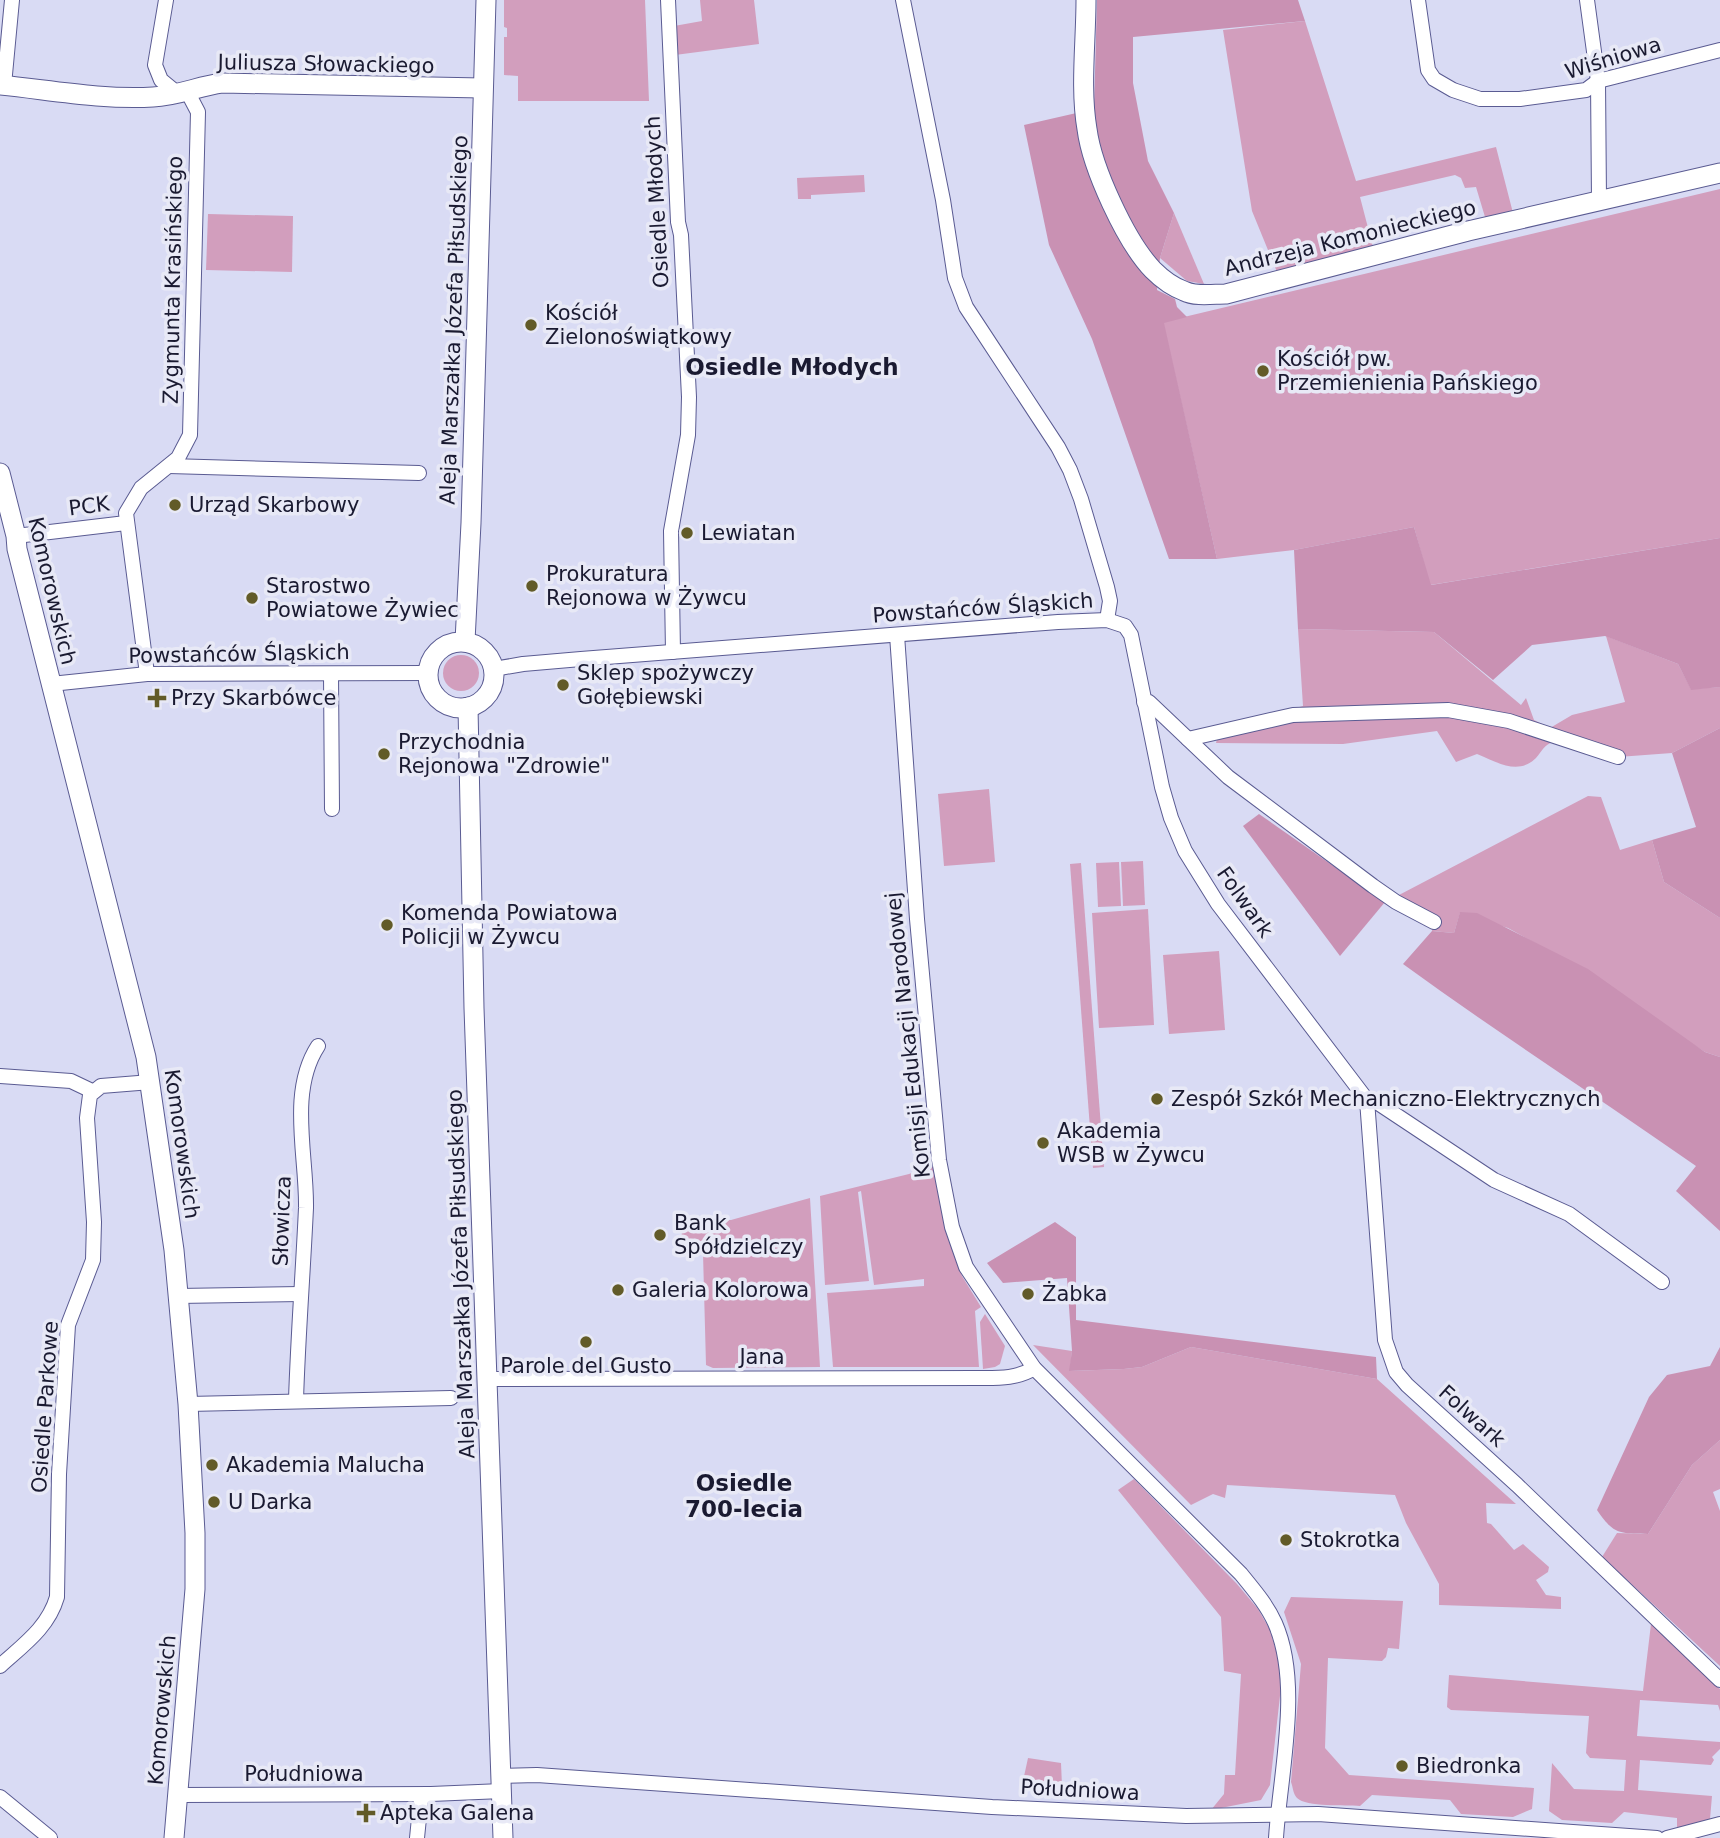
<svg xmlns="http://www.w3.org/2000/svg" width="1720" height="1838" font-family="'DejaVu Sans',sans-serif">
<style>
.green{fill:#d29ebd}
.forest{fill:#c991b3}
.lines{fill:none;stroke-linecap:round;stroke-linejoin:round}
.street-casing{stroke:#5a5b92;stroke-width:16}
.secondary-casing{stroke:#5a5b92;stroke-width:21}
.street{stroke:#fff;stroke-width:14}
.secondary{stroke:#fff;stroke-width:19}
.poi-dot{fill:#625b28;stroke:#e8e9f6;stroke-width:2.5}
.labels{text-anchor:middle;stroke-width:7;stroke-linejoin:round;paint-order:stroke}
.street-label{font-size:21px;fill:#1a1a31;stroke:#e8e9f6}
.poi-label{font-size:21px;fill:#1a1a31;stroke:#e8e9f6;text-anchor:start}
.neighbourhood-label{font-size:23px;font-weight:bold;fill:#1a1a31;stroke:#e8e9f6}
</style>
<rect width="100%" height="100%" fill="#d9dbf4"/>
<g class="green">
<polygon points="504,0 645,0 649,101 518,101 518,76 504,75 504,37 507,37 507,28 504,27"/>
<polygon points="700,0 754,0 759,44 675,55 674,26 702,21"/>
<polygon points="1305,21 1356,181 1496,147 1513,213 1485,217 1476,187 1465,188 1461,178 1455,175 1360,197 1373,247 1277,272 1252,211 1223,30"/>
<polygon points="864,175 865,192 811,195 811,199 798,199 797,178"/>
<polygon points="1720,189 1720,538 1430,585 1414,527 1294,550 1217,559 1163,322"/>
<polygon points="1174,213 1204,284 1187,281 1160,258"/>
<polygon points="208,214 293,216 292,272 206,270"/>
<path d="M1298,629L1434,632L1521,705L1526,698L1534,720L1550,728L1572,715L1625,702L1606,636L1678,664L1691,689L1720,687V728L1672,753L1618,757L1553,742C1544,745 1542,751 1536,758C1518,776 1497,762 1477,754L1456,762L1437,731L1343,744L1216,743L1219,731L1303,706Z"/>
<circle cx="461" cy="673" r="18"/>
<polygon points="989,789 995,862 944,866 938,794"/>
<polygon points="1588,796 1601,797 1620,850 1652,840 1664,882 1720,918 1720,1057 1705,1052 1542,947 1508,928 1460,913 1454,933 1432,931 1433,922 1399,895"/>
<polygon points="1143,861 1145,905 1123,906 1121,862"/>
<polygon points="1119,862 1121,906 1098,907 1096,863"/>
<polygon points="1081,863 1104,1167 1093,1168 1070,864"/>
<polygon points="1148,909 1154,1025 1099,1028 1092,913"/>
<polygon points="1219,951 1225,1030 1169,1034 1163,955"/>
<polygon points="933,1165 951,1246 962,1276 981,1307 975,1311 979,1367 833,1367 827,1293 924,1286 924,1279 874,1285 861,1191 858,1192 869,1281 825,1285 820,1196 909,1174"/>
<polygon points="810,1198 820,1367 713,1368 706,1365 703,1253 681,1253 682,1224 685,1221 731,1220"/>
<polygon points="985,1314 1005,1346 1000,1364 995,1367 983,1369 980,1322"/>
<polygon points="1033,1345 1072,1351 1070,1371 1124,1369 1142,1367 1191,1347 1377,1379 1516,1504 1486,1503 1487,1523 1491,1524 1514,1550 1523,1544 1549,1567 1548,1572 1536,1580 1546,1595 1561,1597 1561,1609 1439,1605 1439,1584 1406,1523 1395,1495 1227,1485 1225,1498 1213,1494 1191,1505"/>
<polygon points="1720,1440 1720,1489 1713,1492 1720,1511 1720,1666 1602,1557 1617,1533 1648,1534 1692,1465"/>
<polygon points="1134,1479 1237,1584 1258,1609 1270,1630 1279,1660 1281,1687 1270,1785 1261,1800 1211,1810 1224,1794 1225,1775 1235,1775 1241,1674 1224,1671 1221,1617 1118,1490"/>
<path d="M1291,1597L1403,1601L1399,1649L1388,1648L1386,1657L1382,1661L1328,1658L1325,1748L1349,1775L1534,1788L1532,1809L1513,1817L1461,1814L1450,1800L1372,1795L1360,1806C1346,1805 1306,1807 1297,1798C1293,1794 1293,1787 1291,1782L1301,1664L1284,1612Z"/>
<polygon points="1651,1624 1720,1689 1720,1711 1718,1705 1640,1700 1637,1736 1720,1742 1720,1749 1712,1757 1714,1760 1711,1765 1640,1760 1638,1790 1712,1796 1710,1819 1677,1830 1677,1818 1624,1812 1612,1823 1562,1820 1549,1811 1552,1763 1574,1789 1624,1791 1626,1760 1590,1758 1586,1753 1589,1716 1451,1710 1447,1707 1449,1675 1643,1691"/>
<polygon points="1028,1758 1061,1763 1062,1786 1023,1781"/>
</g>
<g class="forest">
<polygon points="1097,0 1298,0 1305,21 1133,37 1133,83 1148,161 1174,213 1160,258 1157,290 1175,299 1177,307 1187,317 1164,323 1217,559 1169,559 1092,339 1049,245 1024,125 1094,109"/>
<polygon points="1414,527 1431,585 1720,538 1720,687 1691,690 1678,664 1605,636 1532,645 1493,680 1434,632 1298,629 1294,550"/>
<polygon points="1720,728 1720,918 1664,882 1652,840 1696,827 1672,753"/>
<polygon points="1259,814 1385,902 1340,956 1243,826"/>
<path d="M1460,912L1477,913L1588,969L1705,1052L1720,1057V1231L1676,1191L1696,1166C1599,1098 1499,1034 1403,964L1432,931L1454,933Z"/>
<polygon points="1055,1222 1076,1237 1076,1320 1376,1357 1377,1379 1191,1347 1142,1367 1124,1369 1069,1371 1072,1351 1067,1278 1003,1283 987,1263"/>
<path d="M1720,1347V1440L1692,1465L1648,1534C1619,1533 1614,1535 1597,1510L1649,1397L1667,1375L1710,1366Z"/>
</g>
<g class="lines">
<g class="street-casing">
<g id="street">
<polyline points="166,0 155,65 161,80 178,94"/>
<polyline points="668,0 678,222 681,235 689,397 688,435 671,531 673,652"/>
<polyline points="903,0 943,200 955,278 966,307 1058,447 1070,470 1081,499 1107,587 1110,601 1107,620"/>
<polyline points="1418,0 1428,70 1434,79 1453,90 1480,99 1520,99 1586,90 1598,81 1720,50"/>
<polyline points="1587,0 1598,81 1599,200"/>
<polyline points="4,85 12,0"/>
<polyline points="169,466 419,473"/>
<polyline points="16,536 126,523"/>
<path d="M897,635L917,919L939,1160L952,1227L966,1267L1034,1368L1241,1574C1254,1590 1267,1605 1275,1623C1302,1684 1280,1773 1276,1838"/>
<polyline points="494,669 523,664 581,659 1058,622 1107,620 1125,626 1131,635 1162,787 1171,818 1185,851 1218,904 1367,1100 1385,1340 1396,1372 1407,1385 1517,1485 1720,1680"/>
<polyline points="147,674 126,513 141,488 178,458 190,435 198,112 187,91"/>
<polyline points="331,674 332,809"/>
<polyline points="51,684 147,674 428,673"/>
<polyline points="1144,702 1149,702 1228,777 1373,886 1396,902 1434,922"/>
<polyline points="1188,739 1293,715 1448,710 1509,721 1618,757"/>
<polyline points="0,1076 71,1081 92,1091"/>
<polyline points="1367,1100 1375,1101 1494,1180 1569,1214 1662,1282"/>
<polyline points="178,1296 300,1294"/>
<path d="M487,1379L978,1378C998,1378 1017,1379 1034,1368"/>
<path d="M296,1400C298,1336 303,1272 306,1208C307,1156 288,1092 318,1046"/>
<polyline points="188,1404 451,1398"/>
<path d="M0,1666C23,1645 48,1628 57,1597L59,1474L68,1325L93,1260L94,1222L87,1118L90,1095L101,1086L151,1082"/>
<polyline points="501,1776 537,1775 992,1807 1186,1816 1318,1814 1657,1838"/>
<polyline points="178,1795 431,1794"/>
<polyline points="0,1797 50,1838"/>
<polyline points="417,1838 421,1798 431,1794 502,1791"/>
<polyline points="1667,1838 1720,1824"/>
</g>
</g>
<g class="secondary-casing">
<g id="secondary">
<path d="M1086,0C1086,42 1080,88 1087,129C1092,168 1126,242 1153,270C1161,278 1173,287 1184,291C1196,297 1213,294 1226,294L1468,231L1720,173"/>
<path d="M0,85C50,90 102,100 153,97C177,96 199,86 222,83L482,88"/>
<polyline points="0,473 16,536 17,549 146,1057 174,1250 188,1404 195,1533 195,1589 174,1838"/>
<polyline points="465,641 471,523 486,0"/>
<circle cx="461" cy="675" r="33"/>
<polyline points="468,707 474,1008 503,1838"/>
</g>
</g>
<use href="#street" class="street"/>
<use href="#secondary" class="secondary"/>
</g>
<g class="poi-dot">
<circle cx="531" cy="325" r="7"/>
<circle cx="1263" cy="371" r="7"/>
<circle cx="175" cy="505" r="7"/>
<circle cx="687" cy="533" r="7"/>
<circle cx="532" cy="586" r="7"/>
<circle cx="252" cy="598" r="7"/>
<circle cx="563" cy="685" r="7"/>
<path d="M153.5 687.5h7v7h7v7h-7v7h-7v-7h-7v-7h7z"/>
<circle cx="384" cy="754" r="7"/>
<circle cx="387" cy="925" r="7"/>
<circle cx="1157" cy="1099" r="7"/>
<circle cx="1043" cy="1143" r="7"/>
<circle cx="660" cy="1235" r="7"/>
<circle cx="618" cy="1290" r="7"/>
<circle cx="1028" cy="1294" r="7"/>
<circle cx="586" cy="1342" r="7"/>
<circle cx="212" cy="1465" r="7"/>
<circle cx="214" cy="1502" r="7"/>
<circle cx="1286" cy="1540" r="7"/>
<circle cx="1402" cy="1766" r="7"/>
<path d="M362.5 1802.5h7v7h7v7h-7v7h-7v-7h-7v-7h7z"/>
</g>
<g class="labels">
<g class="street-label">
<text transform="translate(1613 58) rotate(-17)" y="7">Wiśniowa</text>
<text transform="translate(326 64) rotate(1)" y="7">Juliusza Słowackiego</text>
<text transform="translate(657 202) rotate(-93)" y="7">Osiedle Młodych</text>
<text transform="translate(1350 238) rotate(-14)" y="7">Andrzeja Komonieckiego</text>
<text transform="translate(173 280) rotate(-89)" y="7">Zygmunta Krasińskiego</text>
<text transform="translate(454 320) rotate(-88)" y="7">Aleja Marszałka Józefa Piłsudskiego</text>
<text transform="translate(89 506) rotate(-7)" y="7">PCK</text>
<text transform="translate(52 591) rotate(77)" y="7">Komorowskich</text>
<text transform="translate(983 608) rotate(-4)" y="7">Powstańców Śląskich</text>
<text transform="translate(239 654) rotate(-1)" y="7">Powstańców Śląskich</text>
<text transform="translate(1245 902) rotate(55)" y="7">Folwark</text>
<text transform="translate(908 1035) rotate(-96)" y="7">Komisji Edukacji Narodowej</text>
<text transform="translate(182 1144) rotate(82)" y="7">Komorowskich</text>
<text transform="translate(282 1221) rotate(-88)" y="7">Słowicza</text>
<text transform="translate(461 1274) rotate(-92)" y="7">Aleja Marszałka Józefa Piłsudskiego</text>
<text x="762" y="1364">Jana</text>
<text transform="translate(45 1407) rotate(-86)" y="7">Osiedle Parkowe</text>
<text transform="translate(1472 1416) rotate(42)" y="7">Folwark</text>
<text transform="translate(162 1710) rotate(-85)" y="7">Komorowskich</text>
<text x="304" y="1781">Południowa</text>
<text transform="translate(1080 1790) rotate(3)" y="7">Południowa</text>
</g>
<g class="poi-label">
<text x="545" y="320">Kościół<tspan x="545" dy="24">Zielonoświątkowy</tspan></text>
<text x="1277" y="366">Kościół pw.<tspan x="1277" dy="24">Przemienienia Pańskiego</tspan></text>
<text x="189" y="512">Urząd Skarbowy</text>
<text x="701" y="540">Lewiatan</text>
<text x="546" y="581">Prokuratura<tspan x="546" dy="24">Rejonowa w Żywcu</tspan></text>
<text x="266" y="593">Starostwo<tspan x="266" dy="24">Powiatowe Żywiec</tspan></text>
<text x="577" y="680">Sklep spożywczy<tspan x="577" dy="24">Gołębiewski</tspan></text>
<text x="171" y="705">Przy Skarbówce</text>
<text x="398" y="749">Przychodnia<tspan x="398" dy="24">Rejonowa "Zdrowie"</tspan></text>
<text x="401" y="920">Komenda Powiatowa<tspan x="401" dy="24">Policji w Żywcu</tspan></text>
<text x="1171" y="1106">Zespół Szkół Mechaniczno-Elektrycznych</text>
<text x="1057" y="1138">Akademia<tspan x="1057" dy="24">WSB w Żywcu</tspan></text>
<text x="674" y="1230">Bank<tspan x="674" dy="24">Spółdzielczy</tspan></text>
<text x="632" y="1297">Galeria Kolorowa</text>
<text x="1042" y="1301">Żabka</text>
<text x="586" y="1373" text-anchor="middle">Parole del Gusto</text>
<text x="226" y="1472">Akademia Malucha</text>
<text x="228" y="1509">U Darka</text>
<text x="1300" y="1547">Stokrotka</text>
<text x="1416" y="1773">Biedronka</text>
<text x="380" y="1820">Apteka Galena</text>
</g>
<g class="neighbourhood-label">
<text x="792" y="375">Osiedle Młodych</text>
<text x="744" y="1491">Osiedle<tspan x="744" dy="26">700-lecia</tspan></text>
</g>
</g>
</svg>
